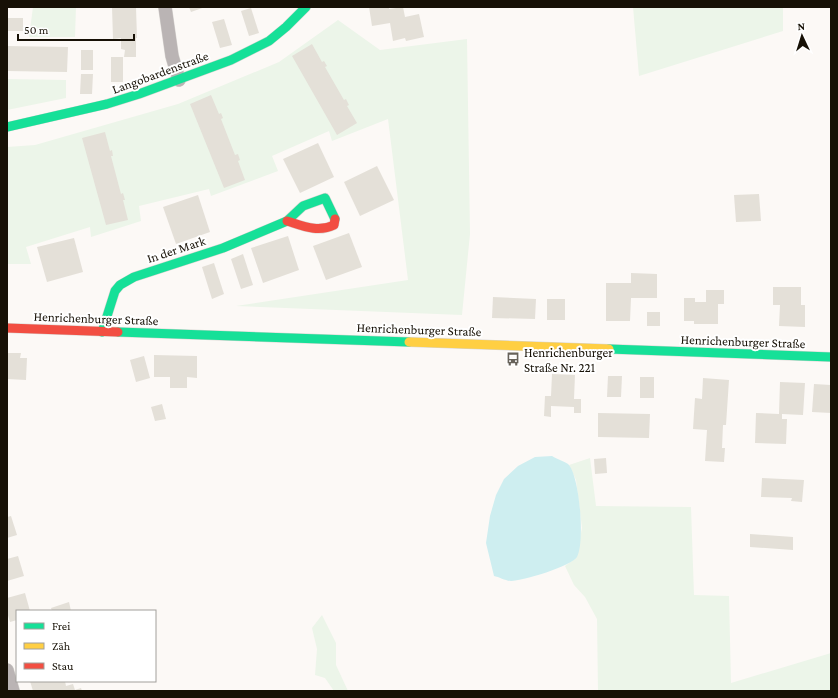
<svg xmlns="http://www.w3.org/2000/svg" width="838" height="698" font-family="'Crimson Pro',serif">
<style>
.green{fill:#ecf5e9}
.water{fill:#ceeef0}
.building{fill:#e4e0d8}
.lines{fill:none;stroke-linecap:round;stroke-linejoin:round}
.street-casing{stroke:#d7d4d0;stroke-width:14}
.fast-casing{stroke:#d7d4d0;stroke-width:10}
.slow-casing{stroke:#d7d4d0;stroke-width:10}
.jam-casing{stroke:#d7d4d0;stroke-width:10}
.street{stroke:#bab4b4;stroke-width:13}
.fast{stroke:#16e098;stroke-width:9}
.slow{stroke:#ffcf43;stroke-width:9}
.jam{stroke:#f24e42;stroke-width:9}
.labels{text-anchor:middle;stroke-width:4;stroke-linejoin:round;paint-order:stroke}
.street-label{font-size:13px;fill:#171106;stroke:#fff}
.poi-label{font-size:13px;fill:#171106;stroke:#fff;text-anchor:start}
</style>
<rect width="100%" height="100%" fill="#fcf9f6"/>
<g class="green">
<polygon points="33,7 76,7 75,37 29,37"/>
<polygon points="633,7 783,7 783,31 639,76"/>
<polygon points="338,20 380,50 467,39 470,234 462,315 236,306 408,280 388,119 332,141 329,131 272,156 278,171 211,196 209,189 139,206 141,221 91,237 90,227 26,247 31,264 7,264 7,147 35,145 178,104 279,62"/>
<polygon points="7,79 66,80 66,98 7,110"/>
<polygon points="590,458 596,506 691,507 694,595 729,596 731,683 831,653 831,691 598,691 597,619 585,597 574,585 565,566 576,558 582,528 576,480 569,465"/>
<polygon points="322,615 336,643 336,665 348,691 334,691 325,678 315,675 317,649 312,628"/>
</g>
<path class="water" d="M552,456C556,459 564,461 568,464C580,475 585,543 577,557C572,566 522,581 511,581C506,581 499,577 494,576L486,543L490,516L496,495L504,479L518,466L535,457Z"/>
<g class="building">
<polygon points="112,7 136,7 137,38 136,38 136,57 124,57 125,50 121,49 121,38 113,39"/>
<polygon points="189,7 205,7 191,12"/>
<polygon points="369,7 389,7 389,9 403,7 405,17 419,14 424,37 406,41 405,38 393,41 390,23 372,26"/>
<polygon points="251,8 259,33 249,36 241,11"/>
<rect x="7" y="18" width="16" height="13"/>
<polygon points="224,19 232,45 220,48 212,22"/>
<polygon points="312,44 322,62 324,61 327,66 325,67 344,100 346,99 349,105 347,106 357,123 337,135 292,56"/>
<polygon points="7,46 68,47 67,72 7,71"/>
<rect x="81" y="50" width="12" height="20"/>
<rect x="111" y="57" width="12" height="25"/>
<polygon points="81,74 93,74 92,94 80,94"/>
<polygon points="211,95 219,114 221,113 223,118 221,119 235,155 238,154 240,160 238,161 245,180 224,188 190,104"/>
<polygon points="105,132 110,151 112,150 113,156 111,156 121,194 123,193 125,200 123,200 128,220 106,225 82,138"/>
<polygon points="318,143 334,177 300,193 283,159"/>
<polygon points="377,166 394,200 360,216 344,182"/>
<polygon points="759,194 761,221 736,222 734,195"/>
<polygon points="198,195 210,232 176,244 163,207"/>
<polygon points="349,233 362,267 326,280 313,246"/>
<polygon points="288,236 299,270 263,283 251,248"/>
<polygon points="74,238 83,272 47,282 37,247"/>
<polygon points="243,254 253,285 241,289 231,259"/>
<polygon points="214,263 224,294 212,299 202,267"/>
<polygon points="631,273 657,274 657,298 631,298 630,321 606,321 606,283 631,283"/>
<polygon points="773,287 801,287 801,305 805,305 805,327 779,326 780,305 773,305"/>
<polygon points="706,290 724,290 724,304 718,304 718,324 694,324 694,321 684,321 684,298 695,298 695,302 706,302"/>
<polygon points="493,297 536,299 535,319 492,318"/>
<rect x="547" y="299" width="18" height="21"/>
<rect x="647" y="312" width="13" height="14"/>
<polygon points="7,353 21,353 20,358 27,358 26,380 7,379"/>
<polygon points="154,355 197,356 197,378 187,377 187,388 170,388 170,377 154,377"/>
<polygon points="144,356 150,378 136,382 130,360"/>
<polygon points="552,374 575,375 574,399 581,399 581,413 574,413 574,407 551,406 551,417 544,416 545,396 551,396"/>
<polygon points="608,376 622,376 621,397 607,397"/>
<rect x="640" y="377" width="14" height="21"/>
<polygon points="703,378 729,380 726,425 723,425 722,448 725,448 724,462 705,461 707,430 693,429 695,398 702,399"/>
<polygon points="780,382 805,383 803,415 782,414 782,419 787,419 786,444 755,443 756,413 779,414"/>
<polygon points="814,384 831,385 831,413 812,412"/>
<polygon points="162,404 166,419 155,421 151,407"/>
<polygon points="598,413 650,414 649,438 598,437"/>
<polygon points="606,458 607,473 595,474 594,459"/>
<polygon points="762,478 804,480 802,502 791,501 792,498 761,497"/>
<polygon points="11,516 17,535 7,538 7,517"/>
<polygon points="750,534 793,537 793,550 750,547"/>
<polygon points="18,556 24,576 7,581 7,559"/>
<polygon points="25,593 30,611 17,611 17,620 10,622 7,612 7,598"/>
<polygon points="69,602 71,611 52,611 51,608"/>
<polygon points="30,681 65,681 66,686 73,684 75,690 81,688 82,691 33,691"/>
</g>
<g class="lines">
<g class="street-casing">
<g id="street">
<polyline points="165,7 172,56 179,80"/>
<polyline points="7,670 13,691"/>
</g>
</g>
<g class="fast-casing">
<g id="fast">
<polyline points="7,127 107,104 139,94 231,60 269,41 286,27 306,7"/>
<polyline points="102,332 115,291 120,285 134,277 223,248 287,221 303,206 325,198 335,219"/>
<polyline points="118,332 409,342"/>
<polyline points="609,349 831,357"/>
</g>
</g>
<g class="slow-casing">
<polyline id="slow" points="409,342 609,349"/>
</g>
<g class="jam-casing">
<g id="jam">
<path d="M287,221C303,226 318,233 334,225L335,219"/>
<polyline points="7,328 118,332"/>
</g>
</g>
<use href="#street" class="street"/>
<use href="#fast" class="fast"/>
<use href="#slow" class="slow"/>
<use href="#jam" class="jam"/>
</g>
<defs>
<g id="bus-bare" transform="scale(1.08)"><path d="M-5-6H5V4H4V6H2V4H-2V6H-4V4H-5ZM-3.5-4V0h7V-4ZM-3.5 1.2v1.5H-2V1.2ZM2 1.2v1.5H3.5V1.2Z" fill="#67625a" stroke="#fff" stroke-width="2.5" paint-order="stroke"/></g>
</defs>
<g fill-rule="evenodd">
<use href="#bus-bare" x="513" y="359"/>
</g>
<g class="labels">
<g class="street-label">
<text transform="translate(160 72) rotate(-20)" y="5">Langobardenstraße</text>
<text transform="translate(176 249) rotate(-18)" y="5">In der Mark</text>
<text transform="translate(96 318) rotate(2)" y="5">Henrichenburger Straße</text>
<text transform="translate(419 329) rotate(2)" y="5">Henrichenburger Straße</text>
<text transform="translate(743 341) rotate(2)" y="5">Henrichenburger Straße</text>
</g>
<g class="poi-label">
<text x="524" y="357">Henrichenburger<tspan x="524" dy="15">Straße Nr. 221</tspan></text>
</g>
</g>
<rect width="838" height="698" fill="none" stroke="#171106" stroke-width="16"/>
<rect x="16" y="610" width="140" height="72" fill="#ffffff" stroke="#a2a09b"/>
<rect x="24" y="623" width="20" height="6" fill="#16e098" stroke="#a2a09b"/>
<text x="52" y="630" font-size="12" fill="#171106">Frei</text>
<rect x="24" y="643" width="20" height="6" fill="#ffcf43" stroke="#a2a09b"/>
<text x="52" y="650" font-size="12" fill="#171106">Zäh</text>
<rect x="24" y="663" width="20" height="6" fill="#f24e42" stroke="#a2a09b"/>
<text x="52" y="670" font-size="12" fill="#171106">Stau</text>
<g transform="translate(802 36) rotate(356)" stroke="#ffffff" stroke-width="3" paint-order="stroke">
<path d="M0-3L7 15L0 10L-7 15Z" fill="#171106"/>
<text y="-6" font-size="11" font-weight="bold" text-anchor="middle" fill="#171106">N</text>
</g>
<path d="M18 34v6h116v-6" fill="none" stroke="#171106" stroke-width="2"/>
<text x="24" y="34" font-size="12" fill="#171106" stroke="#ffffff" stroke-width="3" paint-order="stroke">50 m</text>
</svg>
